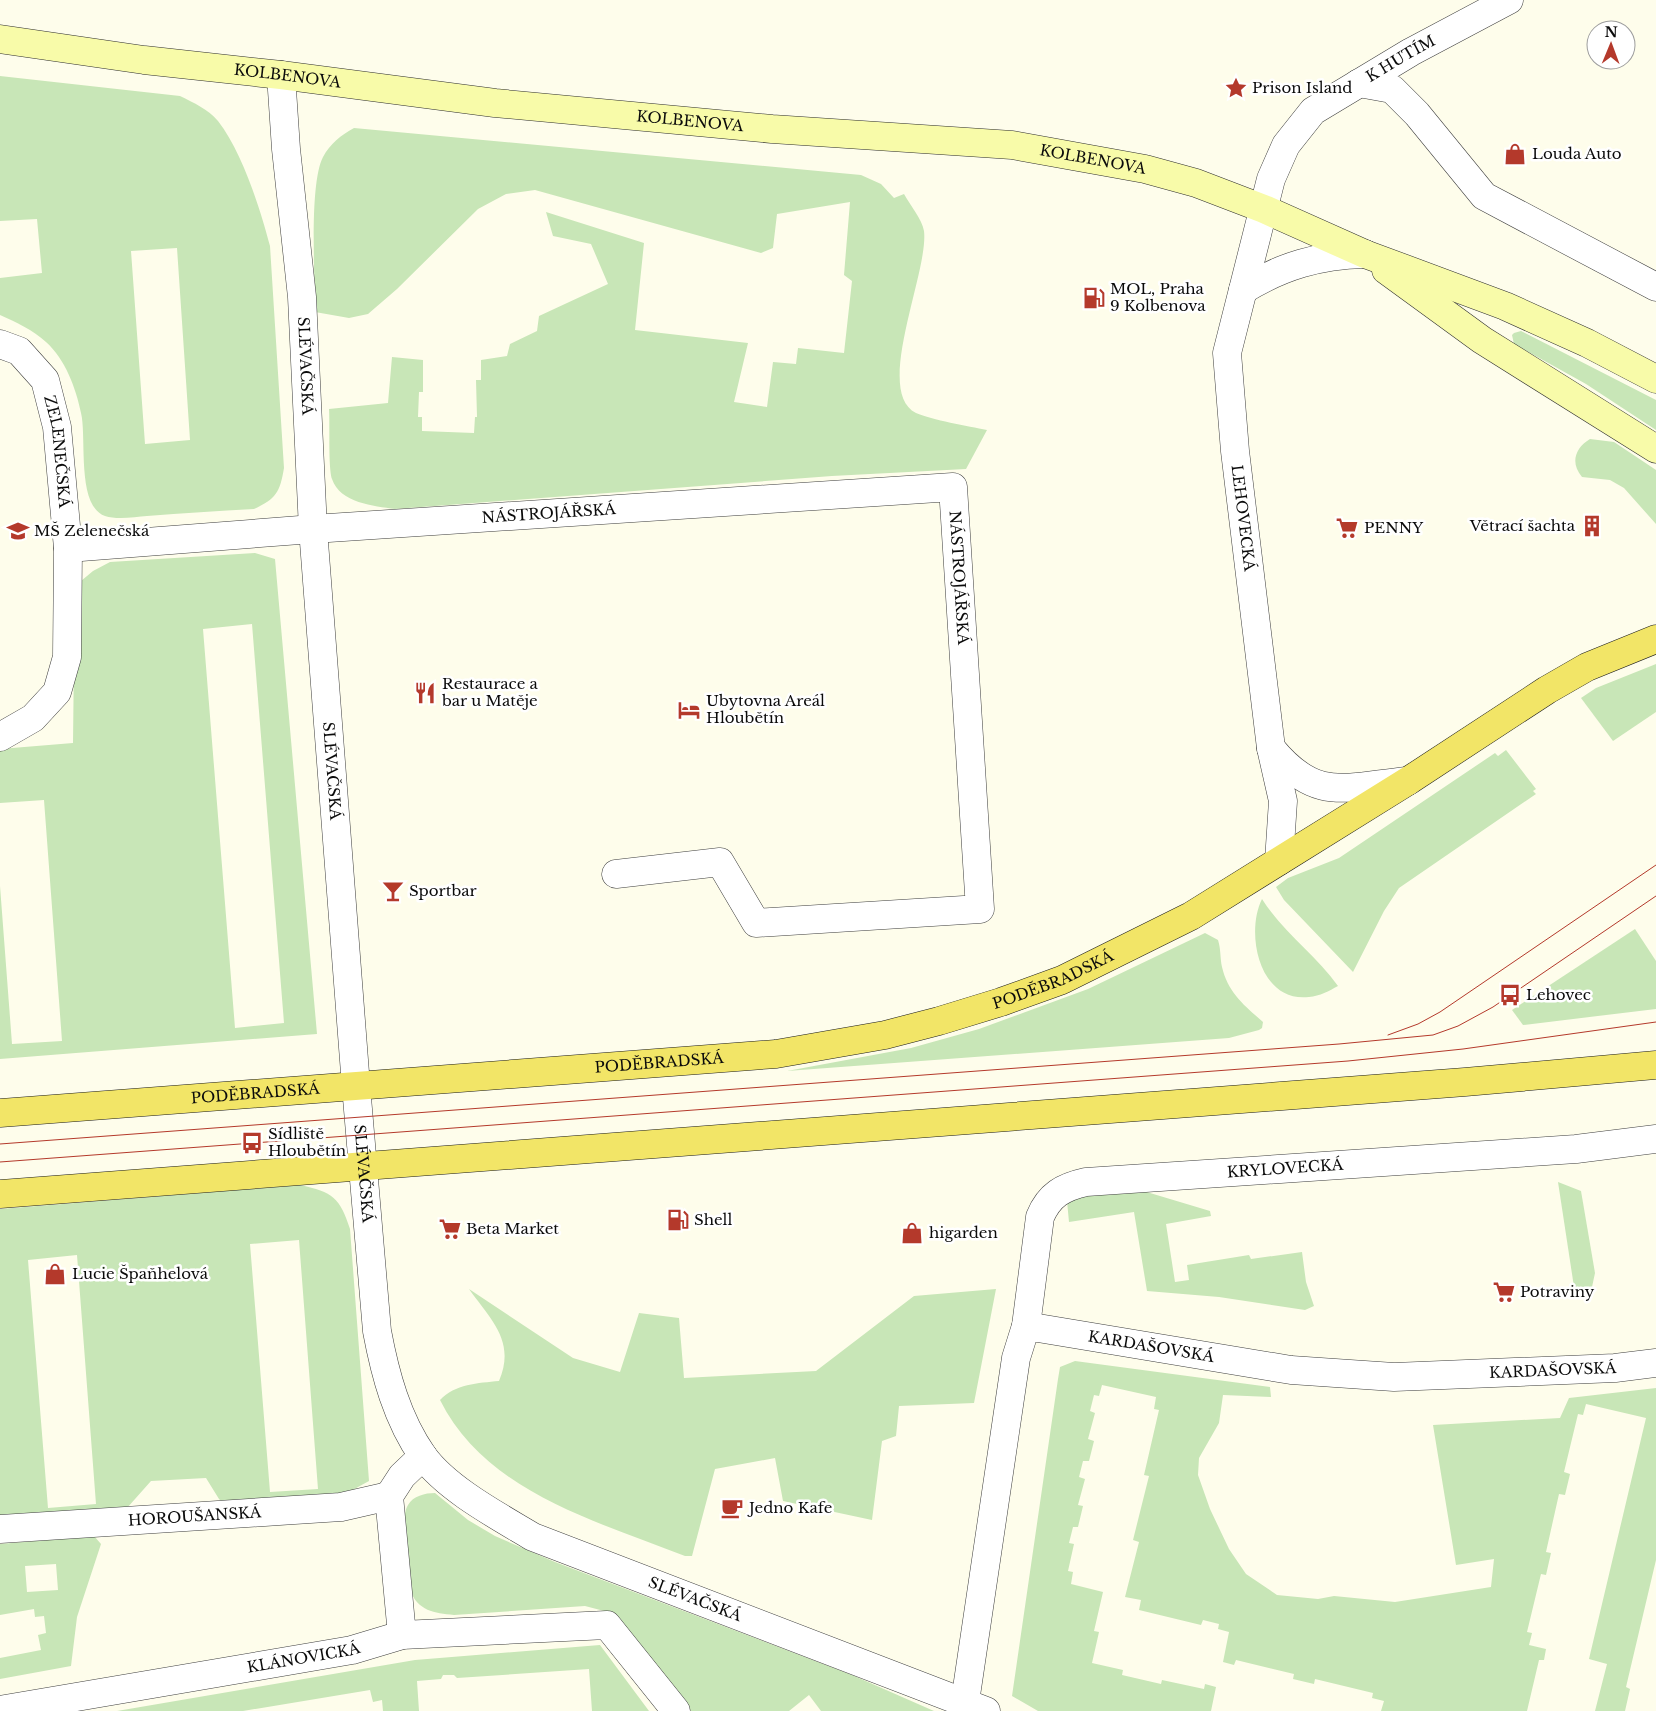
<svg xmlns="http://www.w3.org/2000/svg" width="1656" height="1711" font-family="'Libre Baskerville',serif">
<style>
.green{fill:#c8e6b7;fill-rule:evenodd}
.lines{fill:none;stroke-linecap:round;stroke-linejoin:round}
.minor-casing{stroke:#3e3e3e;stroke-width:29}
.tertiary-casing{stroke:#3e3e3e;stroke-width:29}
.secondary-casing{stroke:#2d2d2d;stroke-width:29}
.primary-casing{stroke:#1c1c1c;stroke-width:29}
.minor{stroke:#fff;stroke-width:28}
.tertiary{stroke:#fff;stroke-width:28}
.secondary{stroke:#f8fba9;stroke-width:28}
.primary{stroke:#f2e567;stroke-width:28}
.tram{stroke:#b4392b;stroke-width:1}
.labels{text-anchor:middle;stroke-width:5;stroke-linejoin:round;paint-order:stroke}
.street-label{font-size:15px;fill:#0b0b0b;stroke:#fff}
.poi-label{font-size:15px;fill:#0b0b0b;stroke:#fff;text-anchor:start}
</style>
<rect width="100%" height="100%" fill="#fefdeb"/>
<g class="green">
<path d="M0,76L180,96C194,103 208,109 218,121C242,152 260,208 270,246L284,468C280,492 276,499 254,509C218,511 182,513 147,516C135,517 117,520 105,516C76,506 87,437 81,413C76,388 65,359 46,342C33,330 16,322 0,315V278L42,273L37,219L0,221ZM177,248L190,440L145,444L131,251Z"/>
<path d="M354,128L861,175L881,184L894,198L904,194C910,205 922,219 924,231C929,272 873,392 916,413C932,420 968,426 987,430L966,469L832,476L395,509C374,506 340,503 332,479C328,467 330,424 329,409L388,403L392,357L423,360V392H419L418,417H422V431L474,433L475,417H477L476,380H481V360L507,356L510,344L537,331L539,316L608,284L591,244L553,236L546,212L644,243L635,330L748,343L734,402L767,407L773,362L796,364L798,348L844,353L852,281L844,275L850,202L777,214L773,248L761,253L535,190L506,194L478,209L397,289L368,314L349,318L315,312C315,277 309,184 323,157C330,144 341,135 354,128Z"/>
<polygon points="1521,331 1656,400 1656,430 1586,384 1514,344 1512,335 1514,333"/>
<path d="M1590,439L1614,442L1656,470V524L1624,488L1610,480L1582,477C1570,463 1575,448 1590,439Z"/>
<path d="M255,553L275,559L317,1034L0,1059V886L12,1044L62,1041L44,800L0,803V749L73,743L74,656L81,581L93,571L110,562ZM252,624L284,1023L235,1028L203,629Z"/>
<polygon points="1656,664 1656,712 1613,741 1581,698 1596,688"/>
<polygon points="1506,750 1536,789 1533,791 1536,794 1399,888 1384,911 1353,972 1284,900 1276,887 1288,878 1339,858 1495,753 1498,756"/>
<path d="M1262,899C1283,932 1316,955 1338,986C1329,991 1320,996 1309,997C1259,1003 1245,933 1262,899Z"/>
<polygon points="1635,929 1656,961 1656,1009 1523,1025 1512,1010"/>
<path d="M1205,933L1218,940C1221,949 1220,958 1222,967C1228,993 1245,1006 1263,1022L1262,1028L1259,1030L1229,1038L787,1071L911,1048L979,1029L1088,989Z"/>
<polygon points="1558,1182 1581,1191 1595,1273 1592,1287 1581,1292 1574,1287"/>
<path d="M300,1185C333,1192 340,1198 350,1229L369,1481L347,1493L224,1504L219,1499L206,1478L151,1481L127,1508L0,1518V1209ZM299,1240L318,1489L270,1492L250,1244ZM77,1255L96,1504L48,1508L28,1260Z"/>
<polygon points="1130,1187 1210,1211 1211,1216 1166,1224 1175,1282 1189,1280 1187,1265 1249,1255 1251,1259 1302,1252 1306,1282 1314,1306 1305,1310 1219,1297 1147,1291 1134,1212 1069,1222 1067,1201 1090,1190"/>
<path d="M469,1289L573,1358L620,1372L639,1313L679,1318L684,1378L816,1371L914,1296L996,1289L974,1403L899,1406L896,1436L882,1441L872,1520L783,1501L775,1458L715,1469L692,1556H685C596,1521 486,1492 440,1400C455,1384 478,1383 499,1381C516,1341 491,1320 469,1289Z"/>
<polygon points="1075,1361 1270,1387 1271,1397 1223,1395 1219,1423 1199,1458 1198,1475 1210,1509 1229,1549 1246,1574 1277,1595 1318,1599 1334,1596 1395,1602 1491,1587 1494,1559 1456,1565 1433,1425 1560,1418 1569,1398 1656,1388 1656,1560 1626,1687 1630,1689 1625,1711 1595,1711 1607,1664 1589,1659 1646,1418 1586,1404 1583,1415 1578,1414 1564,1472 1570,1474 1565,1495 1559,1494 1546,1552 1551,1553 1546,1575 1541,1574 1527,1632 1532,1633 1529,1645 1546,1649 1544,1660 1539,1660 1527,1711 1381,1711 1384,1701 1372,1698 1373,1693 1315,1679 1314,1684 1293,1679 1294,1674 1236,1660 1234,1665 1223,1662 1229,1632 1218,1629 1219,1624 1203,1620 1201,1625 1139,1610 1141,1600 1125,1597 1139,1542 1133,1540 1149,1476 1144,1475 1159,1410 1154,1409 1156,1397 1102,1385 1099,1396 1094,1395 1090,1411 1095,1413 1088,1439 1094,1441 1089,1461 1083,1461 1079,1477 1085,1479 1078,1505 1083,1506 1078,1527 1073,1527 1069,1543 1074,1544 1068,1571 1073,1572 1071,1584 1103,1592 1094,1631 1099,1632 1092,1663 1123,1670 1122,1675 1161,1684 1162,1680 1204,1689 1205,1684 1216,1687 1211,1711 1038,1711 1012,1696 1058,1379 1060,1367"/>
<path d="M435,1493L468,1520L495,1536L555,1562L852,1675L934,1711H821L809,1695L789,1711H691L645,1652L608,1612L585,1606L454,1615C434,1613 418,1611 410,1590C409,1571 398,1521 408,1505C413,1496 425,1493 435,1493Z"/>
<path d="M94,1536L101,1544L77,1617L71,1666L0,1679V1658L41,1650L38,1635L46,1633L44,1616L35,1617L34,1609L0,1615V1544ZM56,1564L58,1590L27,1592L25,1566Z"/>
<polygon points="600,1645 649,1711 592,1711 589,1669 457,1678 454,1675 443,1675 441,1679 417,1681 419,1711 383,1711 382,1700 373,1702 370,1690 243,1711 117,1711 415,1660"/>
</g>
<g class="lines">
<g class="minor-casing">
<g id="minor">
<path id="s1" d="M281,75L286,149L302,297L313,529L356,1086"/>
<polyline points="1359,83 1392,89 1417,114 1484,196 1656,287"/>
<path d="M1243,290C1282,266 1319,255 1365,254"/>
<path id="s2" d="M0,344L19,351L45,380L57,427L68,548L67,657L57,692L33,718L0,737"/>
<path id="s3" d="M68,548L313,529L953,487L980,909L756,923L720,862L616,874"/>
<path d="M1271,748C1316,803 1344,787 1408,781"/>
<path id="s4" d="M1279,861L1283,801L1271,748L1235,451L1227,353L1271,179L1286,145L1313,111L1411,52L1509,0"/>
<path id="s5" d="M1026,1326L1040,1217C1049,1195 1063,1187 1086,1182L1576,1149L1656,1139"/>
<path id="s6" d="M0,1529L341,1507L389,1496"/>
<polyline points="402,1635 389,1496 402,1476 423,1456"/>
<path id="s7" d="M965,1702L1016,1358L1026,1326L1291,1370L1394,1377L1615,1368L1656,1363"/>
<path id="s8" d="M0,1710L352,1650L402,1635L607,1625L676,1711"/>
</g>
</g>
<g class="tertiary-casing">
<g id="tertiary">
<path id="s9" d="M356,1086L377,1331C385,1374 397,1419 423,1456C447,1489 498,1516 533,1537L986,1711"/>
</g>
</g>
<g class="secondary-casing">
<g id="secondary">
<path id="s10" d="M0,39L144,60L281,75L495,103L772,129L1012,145L1145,169L1196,183L1264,209L1365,254L1505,306L1587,343L1656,379"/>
<polyline points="1386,270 1482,340 1656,449"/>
</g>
</g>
<g class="primary-casing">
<g id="primary">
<path id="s11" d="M0,1113L776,1054L885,1035L939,1021L1001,1002L1062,980L1191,916L1408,781L1547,690L1587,667L1656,639"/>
<polyline points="0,1194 1465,1082 1656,1065"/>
</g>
</g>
<use href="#minor" class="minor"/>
<use href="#tertiary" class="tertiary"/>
<use href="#secondary" class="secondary"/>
<use href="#primary" class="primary"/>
<g class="tram">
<polyline points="1388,1035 1418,1024 1440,1012 1656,865"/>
<polyline points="0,1144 1339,1044 1433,1035 1458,1026 1493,1007 1656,896"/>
<polyline points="0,1162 1348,1061 1463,1049 1656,1022"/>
</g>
</g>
<defs>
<g id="sight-bare" transform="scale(1.725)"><path d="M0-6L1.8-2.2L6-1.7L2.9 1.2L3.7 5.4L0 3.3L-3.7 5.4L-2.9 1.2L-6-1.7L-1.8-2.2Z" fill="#b4392b" stroke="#fff" stroke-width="2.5" paint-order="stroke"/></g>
<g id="shop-bare" transform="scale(1.725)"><path d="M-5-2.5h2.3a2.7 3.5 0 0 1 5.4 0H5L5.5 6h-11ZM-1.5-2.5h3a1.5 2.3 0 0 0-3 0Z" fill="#b4392b" stroke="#fff" stroke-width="2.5" paint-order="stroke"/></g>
<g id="fuel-bare" transform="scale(1.725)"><path d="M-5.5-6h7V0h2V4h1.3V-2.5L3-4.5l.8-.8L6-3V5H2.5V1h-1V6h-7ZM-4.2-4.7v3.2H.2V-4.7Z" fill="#b4392b" stroke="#fff" stroke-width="2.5" paint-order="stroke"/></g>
<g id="building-bare" transform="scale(1.725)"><path d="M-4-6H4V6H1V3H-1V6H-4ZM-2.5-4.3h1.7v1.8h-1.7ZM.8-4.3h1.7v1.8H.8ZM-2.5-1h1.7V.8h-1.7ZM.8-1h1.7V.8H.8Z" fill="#b4392b" stroke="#fff" stroke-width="2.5" paint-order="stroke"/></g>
<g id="supermarket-bare" transform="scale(1.725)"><path d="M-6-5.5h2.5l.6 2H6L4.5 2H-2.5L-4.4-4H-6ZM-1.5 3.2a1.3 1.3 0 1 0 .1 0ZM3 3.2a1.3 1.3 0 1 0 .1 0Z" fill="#b4392b" stroke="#fff" stroke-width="2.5" paint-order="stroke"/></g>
<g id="school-bare" transform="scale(1.725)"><path d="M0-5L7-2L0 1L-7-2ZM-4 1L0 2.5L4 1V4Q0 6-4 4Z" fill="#b4392b" stroke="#fff" stroke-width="2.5" paint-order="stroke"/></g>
<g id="restaurant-bare" transform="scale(1.725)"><path d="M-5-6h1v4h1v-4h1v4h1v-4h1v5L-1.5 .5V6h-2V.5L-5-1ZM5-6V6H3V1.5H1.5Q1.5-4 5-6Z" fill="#b4392b" stroke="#fff" stroke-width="2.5" paint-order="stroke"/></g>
<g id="hotel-bare" transform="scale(1.725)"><path d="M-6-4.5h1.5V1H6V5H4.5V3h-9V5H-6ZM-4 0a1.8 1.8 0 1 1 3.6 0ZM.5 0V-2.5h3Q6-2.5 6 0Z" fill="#b4392b" stroke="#fff" stroke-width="2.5" paint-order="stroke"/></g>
<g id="bar-bare" transform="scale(1.725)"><path d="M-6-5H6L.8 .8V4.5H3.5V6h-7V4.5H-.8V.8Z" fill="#b4392b" stroke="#fff" stroke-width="2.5" paint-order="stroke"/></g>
<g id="bus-bare" transform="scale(1.725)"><path d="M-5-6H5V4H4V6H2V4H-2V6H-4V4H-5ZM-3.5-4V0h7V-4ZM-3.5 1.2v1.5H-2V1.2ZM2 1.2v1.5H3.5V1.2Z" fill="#b4392b" stroke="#fff" stroke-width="2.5" paint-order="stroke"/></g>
<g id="cafe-bare" transform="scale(1.725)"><path d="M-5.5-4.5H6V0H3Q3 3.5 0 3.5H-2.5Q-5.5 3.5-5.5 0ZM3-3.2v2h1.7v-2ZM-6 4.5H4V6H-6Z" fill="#b4392b" stroke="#fff" stroke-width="2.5" paint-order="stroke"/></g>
</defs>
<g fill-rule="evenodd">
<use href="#sight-bare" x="1236" y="88"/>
<use href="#shop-bare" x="1515" y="154"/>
<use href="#fuel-bare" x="1094" y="298"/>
<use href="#building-bare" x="1592" y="526"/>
<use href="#supermarket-bare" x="1347" y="528"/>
<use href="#school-bare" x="18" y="531"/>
<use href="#restaurant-bare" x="425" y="693"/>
<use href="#hotel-bare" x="689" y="710"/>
<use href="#bar-bare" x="393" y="891"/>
<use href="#bus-bare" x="1510" y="995"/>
<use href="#bus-bare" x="252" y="1143"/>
<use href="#fuel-bare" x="678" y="1220"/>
<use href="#supermarket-bare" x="450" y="1229"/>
<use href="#shop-bare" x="912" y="1233"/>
<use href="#shop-bare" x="55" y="1274"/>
<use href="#supermarket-bare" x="1504" y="1292"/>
<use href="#cafe-bare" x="732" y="1508"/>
</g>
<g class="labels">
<g class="street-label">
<text dy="5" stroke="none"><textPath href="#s4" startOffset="874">K HUTÍM</textPath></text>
<text dy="5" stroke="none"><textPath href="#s10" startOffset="290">KOLBENOVA</textPath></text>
<text dy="5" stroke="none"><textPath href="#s10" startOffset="695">KOLBENOVA</textPath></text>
<text dy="5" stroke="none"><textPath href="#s10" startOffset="1100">KOLBENOVA</textPath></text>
<text dy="5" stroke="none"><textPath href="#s1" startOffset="292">SLÉVAČSKÁ</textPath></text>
<text dy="5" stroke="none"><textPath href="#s2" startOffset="132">ZELENEČSKÁ</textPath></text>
<text dy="5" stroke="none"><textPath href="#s3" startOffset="482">NÁSTROJÁŘSKÁ</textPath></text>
<text transform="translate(1243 518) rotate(83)" y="5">LEHOVECKÁ</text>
<text dy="5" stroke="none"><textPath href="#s3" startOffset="978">NÁSTROJÁŘSKÁ</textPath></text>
<text dy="5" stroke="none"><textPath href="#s1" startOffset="698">SLÉVAČSKÁ</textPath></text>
<text dy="5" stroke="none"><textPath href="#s11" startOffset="1066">PODĚBRADSKÁ</textPath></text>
<text dy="5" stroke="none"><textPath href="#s11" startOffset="661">PODĚBRADSKÁ</textPath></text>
<text dy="5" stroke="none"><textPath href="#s11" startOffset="256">PODĚBRADSKÁ</textPath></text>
<text dy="5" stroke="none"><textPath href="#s5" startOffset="370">KRYLOVECKÁ</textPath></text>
<text dy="5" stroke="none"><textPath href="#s9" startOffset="88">SLÉVAČSKÁ</textPath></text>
<text dy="5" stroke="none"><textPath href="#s7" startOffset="508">KARDAŠOVSKÁ</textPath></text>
<text dy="5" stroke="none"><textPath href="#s7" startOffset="912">KARDAŠOVSKÁ</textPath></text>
<text dy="5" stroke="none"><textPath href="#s6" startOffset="195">HOROUŠANSKÁ</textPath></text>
<text dy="5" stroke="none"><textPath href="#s9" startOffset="691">SLÉVAČSKÁ</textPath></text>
<text dy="5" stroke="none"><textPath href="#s8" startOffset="308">KLÁNOVICKÁ</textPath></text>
</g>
<g class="poi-label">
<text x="1252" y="93">Prison Island</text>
<text x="1532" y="159">Louda Auto</text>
<text x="1110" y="294">MOL, Praha<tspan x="1110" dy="17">9 Kolbenova</tspan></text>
<text x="1575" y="531" text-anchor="end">Větrací šachta</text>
<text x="1364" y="533">PENNY</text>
<text x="34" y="536">MŠ Zelenečská</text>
<text x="442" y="689">Restaurace a<tspan x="442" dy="17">bar u Matěje</tspan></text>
<text x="706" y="706">Ubytovna Areál<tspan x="706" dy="17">Hloubětín</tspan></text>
<text x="409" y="896">Sportbar</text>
<text x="1526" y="1000">Lehovec</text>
<text x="268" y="1139">Sídliště<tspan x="268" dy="17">Hloubětín</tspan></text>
<text x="694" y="1225">Shell</text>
<text x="466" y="1234">Beta Market</text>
<text x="929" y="1238">higarden</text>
<text x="72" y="1279">Lucie Špaňhelová</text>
<text x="1520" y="1297">Potraviny</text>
<text x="749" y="1513">Jedno Kafe</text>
</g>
</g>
<g transform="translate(1611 45) rotate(1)"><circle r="24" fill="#ffffff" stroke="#9d9d9d"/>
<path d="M0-4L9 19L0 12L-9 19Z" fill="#b4392b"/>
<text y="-8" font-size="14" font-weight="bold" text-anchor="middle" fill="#0b0b0b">N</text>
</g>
</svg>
